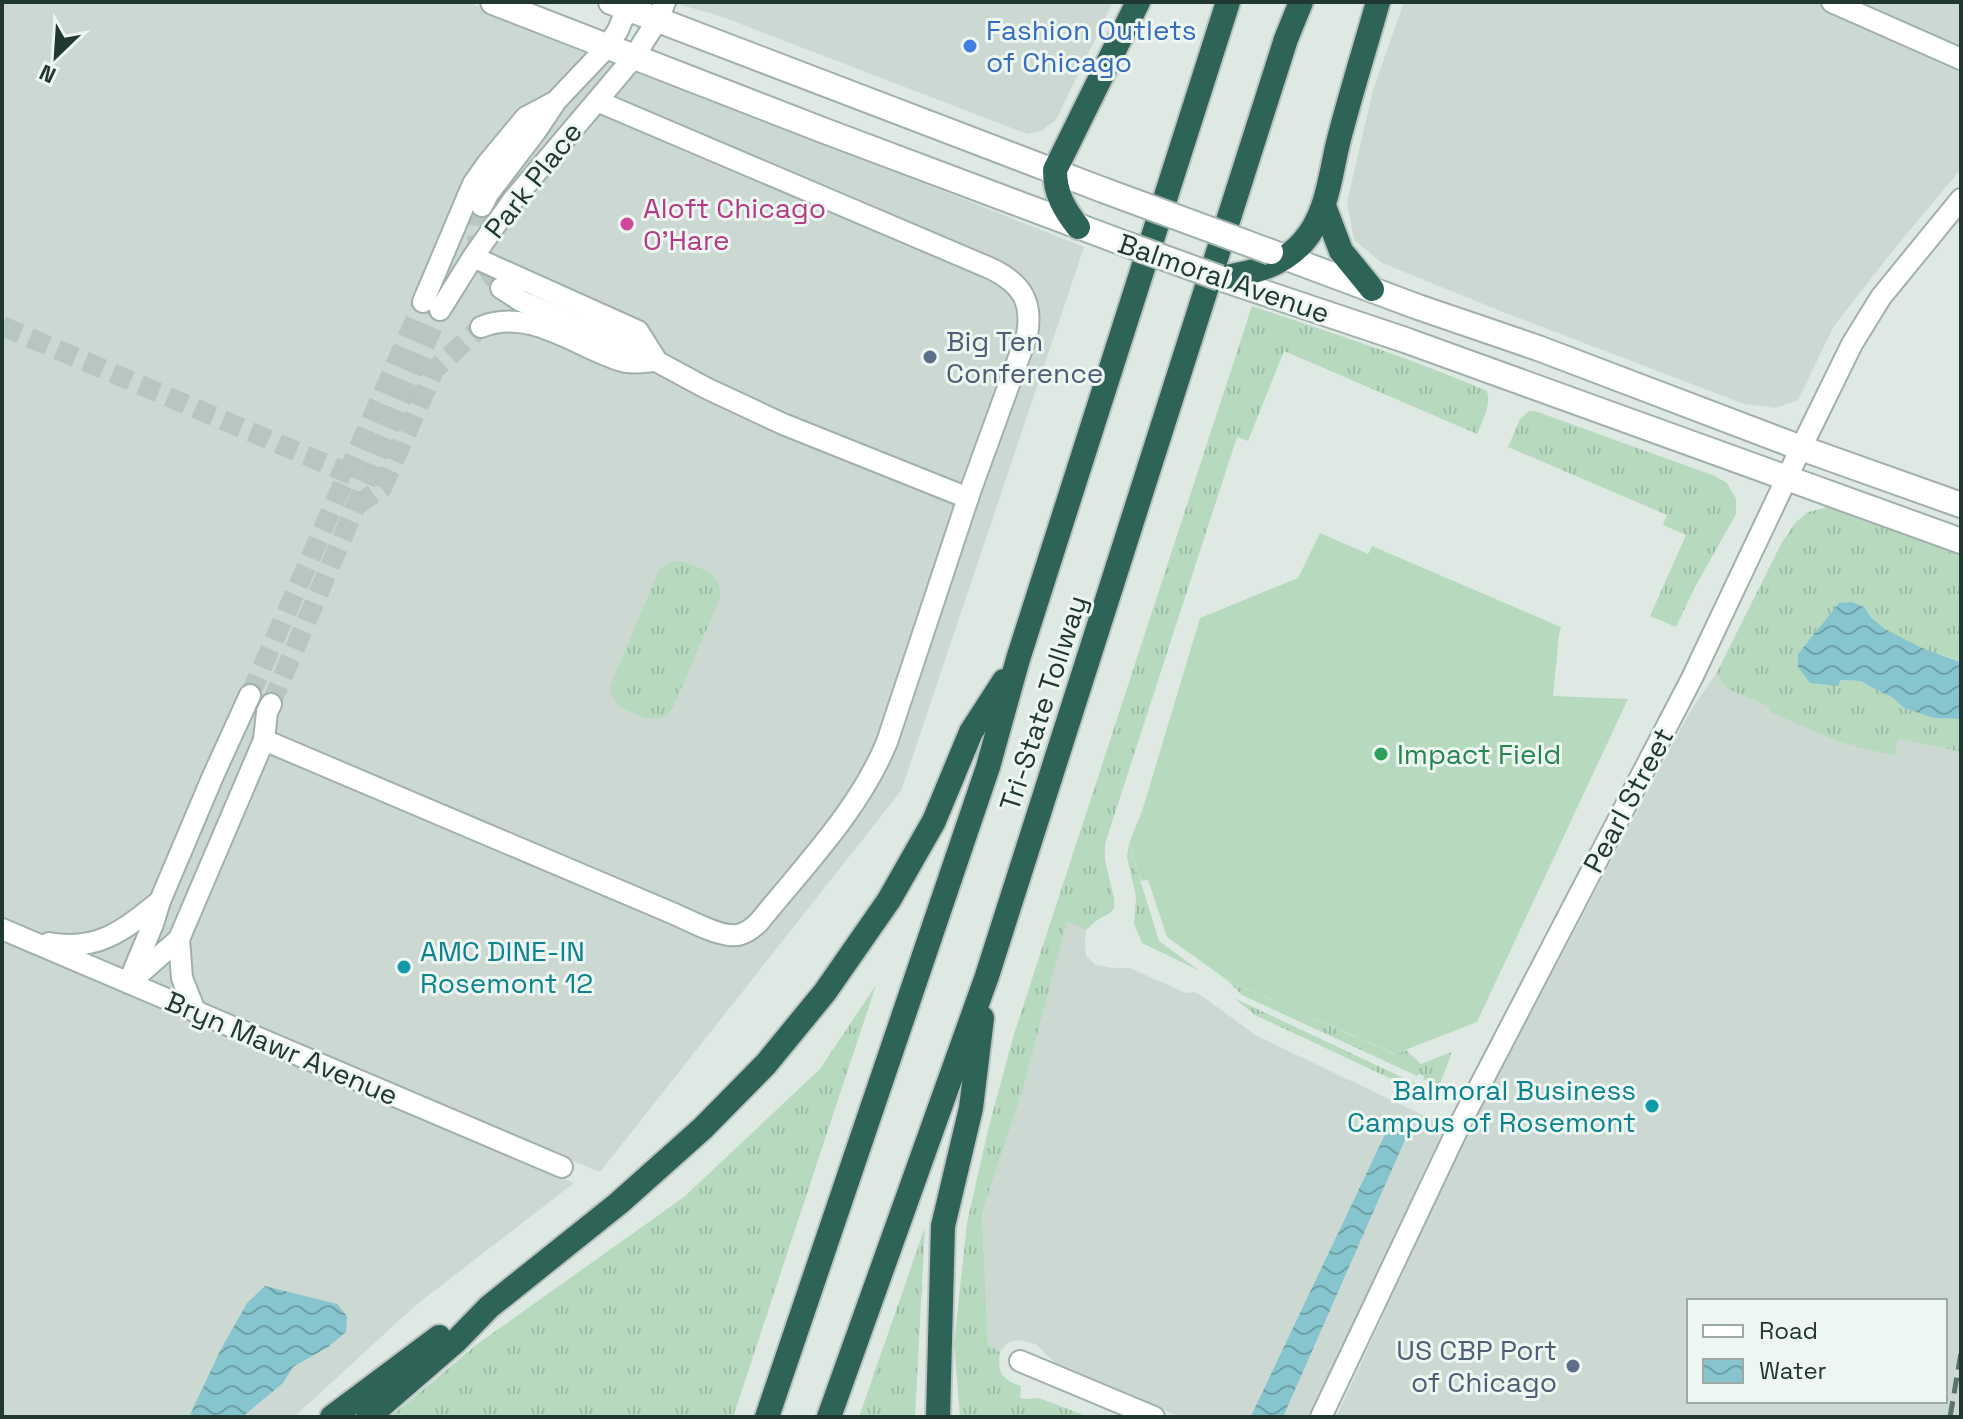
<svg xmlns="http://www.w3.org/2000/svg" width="1963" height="1419" font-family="'Space Grotesk',sans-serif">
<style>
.built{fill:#ccd9d3;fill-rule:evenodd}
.grass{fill:url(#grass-tufts)}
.pitch{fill:#b7dabf}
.water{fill:url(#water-waves)}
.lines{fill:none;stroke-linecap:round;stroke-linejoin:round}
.minor-tunnel{stroke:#b8c6c0;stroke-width:20;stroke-dasharray:20 10;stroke-linecap:butt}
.minor-casing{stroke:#a1b0ab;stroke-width:24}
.tertiary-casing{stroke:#a1b0ab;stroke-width:28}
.motorway-casing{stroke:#bcc3c1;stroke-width:28}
.minor{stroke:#fff;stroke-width:20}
.tertiary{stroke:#fff;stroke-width:24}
.motorway{stroke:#2d6457;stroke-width:24}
.rail{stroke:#5a746c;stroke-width:5;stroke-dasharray:16 8;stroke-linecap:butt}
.tertiary-bridge-casing{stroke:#a1b0ab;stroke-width:28;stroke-linecap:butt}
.tertiary-bridge{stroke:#fff;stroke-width:24}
.shop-dot{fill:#3f7fe0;stroke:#eef6f2;stroke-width:3}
.hotel-dot{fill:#d1479c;stroke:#eef6f2;stroke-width:3}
.service-dot{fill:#5c6f8a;stroke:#eef6f2;stroke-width:3}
.leisure-dot{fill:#2e9e5b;stroke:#eef6f2;stroke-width:3}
.culture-dot{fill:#0f9aa8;stroke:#eef6f2;stroke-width:3}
.labels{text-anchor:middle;stroke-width:6;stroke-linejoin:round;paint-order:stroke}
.shop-label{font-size:28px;fill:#366cbe;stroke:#eef6f2;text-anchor:start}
.street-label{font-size:28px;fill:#203831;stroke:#eef6f2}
.hotel-label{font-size:28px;fill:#b23c85;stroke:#eef6f2;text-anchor:start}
.service-label{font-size:28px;fill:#4e5e75;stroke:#eef6f2;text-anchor:start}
.leisure-label{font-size:28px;fill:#27864d;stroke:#eef6f2;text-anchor:start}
.culture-label{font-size:28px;fill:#0d838f;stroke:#eef6f2;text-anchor:start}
</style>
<defs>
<pattern id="grass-tufts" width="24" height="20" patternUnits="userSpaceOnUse" patternTransform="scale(2)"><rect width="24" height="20" fill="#b7dabf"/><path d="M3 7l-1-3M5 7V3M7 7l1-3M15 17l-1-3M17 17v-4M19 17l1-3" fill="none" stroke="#9dbca5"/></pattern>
<pattern id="water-waves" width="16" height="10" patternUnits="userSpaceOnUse" patternTransform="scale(2)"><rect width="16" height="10" fill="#86c5ce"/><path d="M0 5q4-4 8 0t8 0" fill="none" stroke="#6da1a8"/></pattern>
</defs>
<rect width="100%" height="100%" fill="#dee9e4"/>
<g class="built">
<polygon points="2,2 468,2 1084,247 901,791 600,1172 2,921"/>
<polygon points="671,2 1113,2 1056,120 1041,131 1027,134 720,16"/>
<polygon points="1404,2 1961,2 1961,169 1895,248 1834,326 1798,400 1776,408 1744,404 1508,314 1382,263 1354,240 1347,202 1373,90"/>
<path d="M1717,672L1721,683L1728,689L1894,756L1898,739L1961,752V1417H1336L1464,1141L1689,713ZM1689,1301H1945V1401H1689Z"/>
<polygon points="1067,920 1086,930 1085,942 1086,956 1096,965 1113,968 1130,968 1186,993 1193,992 1202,996 1257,1036 1431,1119 1439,1125 1441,1133 1438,1141 1310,1417 1180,1417 1056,1364 1036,1344 1019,1340 1009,1342 1000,1352 988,1346 982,1213 1024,1086"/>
<polygon points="2,941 574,1183 416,1305 294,1417 2,1417"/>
</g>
<g class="grass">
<path d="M1252,306C1331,333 1410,358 1487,391C1491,407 1483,419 1477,434L1284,351L1248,441L1237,437L1105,844V860L1114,898V908L1110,913L1097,920L1086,930L1067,921L1024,1086L982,1213L988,1345L1000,1352C997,1371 1001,1380 1021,1386L1020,1398L1027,1399L1039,1398L1089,1417H960L954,1344L967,1223L988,1130L1014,1034Z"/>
<polygon points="1529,411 1535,411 1715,476 1727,483 1736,499 1736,514 1695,587 1676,627 1650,616 1686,535 1663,525 1667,515 1508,447 1520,419"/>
<path d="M1829,507L1961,556V662C1949,656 1937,654 1925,650C1902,641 1877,627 1864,607L1839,604L1798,655V667L1841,680L1860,681L1893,698L1904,708L1933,718L1961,719V752L1898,739L1895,756L1840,742L1770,712V707L1728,689L1721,683L1717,672L1782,542L1796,522L1808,512Z"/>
<path d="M671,561C683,560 708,569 715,578C720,584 720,590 720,598L673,708L667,715L660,718L651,719L645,718L620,707L611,695L610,686L659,570Z"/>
<polygon points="1129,844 1159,941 1200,971 1142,943 1134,924 1136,897 1127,857"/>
<polygon points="1227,980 1394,1054 1406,1050 1421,1064 1452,1052 1439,1087 1423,1079 1424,1076 1419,1074 1417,1076 1242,995"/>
<polygon points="876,985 733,1417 390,1417 476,1345 684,1197 820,1069"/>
<polygon points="1234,998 1431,1091 1434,1099 1255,1015"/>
<polygon points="925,1227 915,1417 859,1417"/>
</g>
<polygon class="pitch" points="1320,533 1368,554 1372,546 1561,627 1559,635 1553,696 1628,699 1477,1022 1395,1054 1227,980 1167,937 1148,880 1141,881 1129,844 1143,808 1200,618 1298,578"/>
<g class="water">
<polygon points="1852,602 1864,607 1872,618 1885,629 1924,649 1961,662 1961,719 1933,718 1904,708 1893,698 1860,681 1841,680 1838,686 1810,683 1798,667 1798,654 1839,603"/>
<polygon points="1390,1124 1408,1133 1283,1417 1251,1416"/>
<polygon points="265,1286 337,1304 347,1316 346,1332 328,1347 293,1367 283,1383 242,1417 189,1417 220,1351 247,1303"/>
</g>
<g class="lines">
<g class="minor-tunnel">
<path d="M482,206C470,241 480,260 501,288"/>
<polyline points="2,326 359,478"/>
<polyline points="357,505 382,488 435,369 481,327"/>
<polyline points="250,695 423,302"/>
<polyline points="271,704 440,310"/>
</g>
<g class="minor-casing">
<g id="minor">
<polyline points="1832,2 1961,59"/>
<polyline points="482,206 488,194 536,131 554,104"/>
<polyline points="473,257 638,331 655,358"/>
<polyline points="501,288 521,301 632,348 706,388 783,424 968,498"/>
<polyline points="423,302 473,184 487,164 526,117 556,101 608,46 618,30 630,2"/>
<polyline points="440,310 473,257 513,200 634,57 658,19 665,2"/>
<path d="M481,327C530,307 576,347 622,361C631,364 643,362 653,361"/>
<path d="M264,740L672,913C689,920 720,938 738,935C747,933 753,928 759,922C805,865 859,810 887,742L971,489L1027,335C1033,302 1022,284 992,269L597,101"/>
<polyline points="2,929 562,1167"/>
<polyline points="179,939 182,978 195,1011"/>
<path d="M49,943C98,952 124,930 160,901"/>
<polyline points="130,979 153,924 160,901 213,776 250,695"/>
<polyline points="129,983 179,939 264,740 267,712 271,704"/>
<polyline points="1020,1361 1154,1417"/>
<polyline points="1321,1417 1461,1122 1692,678 1801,448 1852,344 1881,297 1961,199"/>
</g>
</g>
<g class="tertiary-casing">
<g id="tertiary">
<polyline points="493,2 825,131 1126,244"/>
<polyline points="611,2 1103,190"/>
<polyline points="1271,252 1418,307 1538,348 1801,448 1961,505"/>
<polyline points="1220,278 1405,340 1961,541"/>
</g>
</g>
<g class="motorway-casing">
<g id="motorway">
<polyline points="1324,206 1341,251 1372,289"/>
<path d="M1078,227C1064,209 1055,194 1055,170L1138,2"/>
<path d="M1220,278C1251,273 1281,267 1303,242C1328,214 1330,174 1339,139C1351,93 1365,48 1378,2"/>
<polyline points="332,1417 439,1337"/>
<polyline points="368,1417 456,1341 489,1307 619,1203 703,1128 766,1064 825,992 889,900 934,821 971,732 1004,681"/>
<polyline points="767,1417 988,767 1018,659 1228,2"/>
<polyline points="829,1417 987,976 1286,39 1301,2"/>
<polyline points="938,1417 943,1226 971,1108 982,1018"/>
</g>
</g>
<use href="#minor" class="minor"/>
<use href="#tertiary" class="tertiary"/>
<use href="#motorway" class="motorway"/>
<polyline class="rail" points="1950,1417 1961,1353"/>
<g class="tertiary-bridge-casing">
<g id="tertiary-bridge">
<polyline points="1103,190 1271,252"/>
<polyline points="1126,244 1220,278"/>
</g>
</g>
<use href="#tertiary-bridge" class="tertiary-bridge"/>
</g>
<circle class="shop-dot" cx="970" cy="46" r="8"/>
<circle class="hotel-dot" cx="627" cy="224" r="8"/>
<g class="service-dot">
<circle cx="930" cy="357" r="8"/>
<circle cx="1573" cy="1366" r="8"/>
</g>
<circle class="leisure-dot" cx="1381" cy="754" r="8"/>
<g class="culture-dot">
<circle cx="404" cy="967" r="8"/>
<circle cx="1652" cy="1106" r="8"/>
</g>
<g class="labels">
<g class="shop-label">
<text x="986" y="40">Fashion Outlets<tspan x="986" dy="32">of Chicago</tspan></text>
</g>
<g class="street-label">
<text transform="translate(533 180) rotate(-52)" y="10">Park Place</text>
<text transform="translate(1224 278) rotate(19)" y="10">Balmoral Avenue</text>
<text transform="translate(1043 703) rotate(-72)" y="10">Tri-State Tollway</text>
<text transform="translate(1628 800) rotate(-62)" y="10">Pearl Street</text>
<text transform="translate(282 1048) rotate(23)" y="10">Bryn Mawr Avenue</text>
</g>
<g class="hotel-label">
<text x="643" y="218">Aloft Chicago<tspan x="643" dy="32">O'Hare</tspan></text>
</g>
<g class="service-label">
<text x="946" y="351">Big Ten<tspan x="946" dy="32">Conference</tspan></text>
<text x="1557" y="1360" text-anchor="end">US CBP Port<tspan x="1557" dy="32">of Chicago</tspan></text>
</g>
<g class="leisure-label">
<text x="1397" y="764">Impact Field</text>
</g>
<g class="culture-label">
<text x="420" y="961">AMC DINE-IN<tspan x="420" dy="32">Rosemont 12</tspan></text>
<text x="1636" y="1100" text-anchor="end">Balmoral Business<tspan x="1636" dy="32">Campus of Rosemont</tspan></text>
</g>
</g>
<rect width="1963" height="1419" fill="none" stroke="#203831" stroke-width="8"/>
<rect x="1687" y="1299" width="260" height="104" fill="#eef6f2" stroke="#9caaa5" stroke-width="2"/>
<rect x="1703" y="1325" width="40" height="12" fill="#ffffff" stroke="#9caaa5" stroke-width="2"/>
<text x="1759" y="1339" font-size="24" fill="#203831">Road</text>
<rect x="1703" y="1359" width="40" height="24" fill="url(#water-waves)" stroke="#9caaa5" stroke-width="2"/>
<text x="1759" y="1379" font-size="24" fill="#203831">Water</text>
<g transform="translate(56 56) rotate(205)" stroke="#eef6f2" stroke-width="6" paint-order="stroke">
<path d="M0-6L14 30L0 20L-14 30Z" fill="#203831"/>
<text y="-12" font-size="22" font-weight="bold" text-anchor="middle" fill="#203831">N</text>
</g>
</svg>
